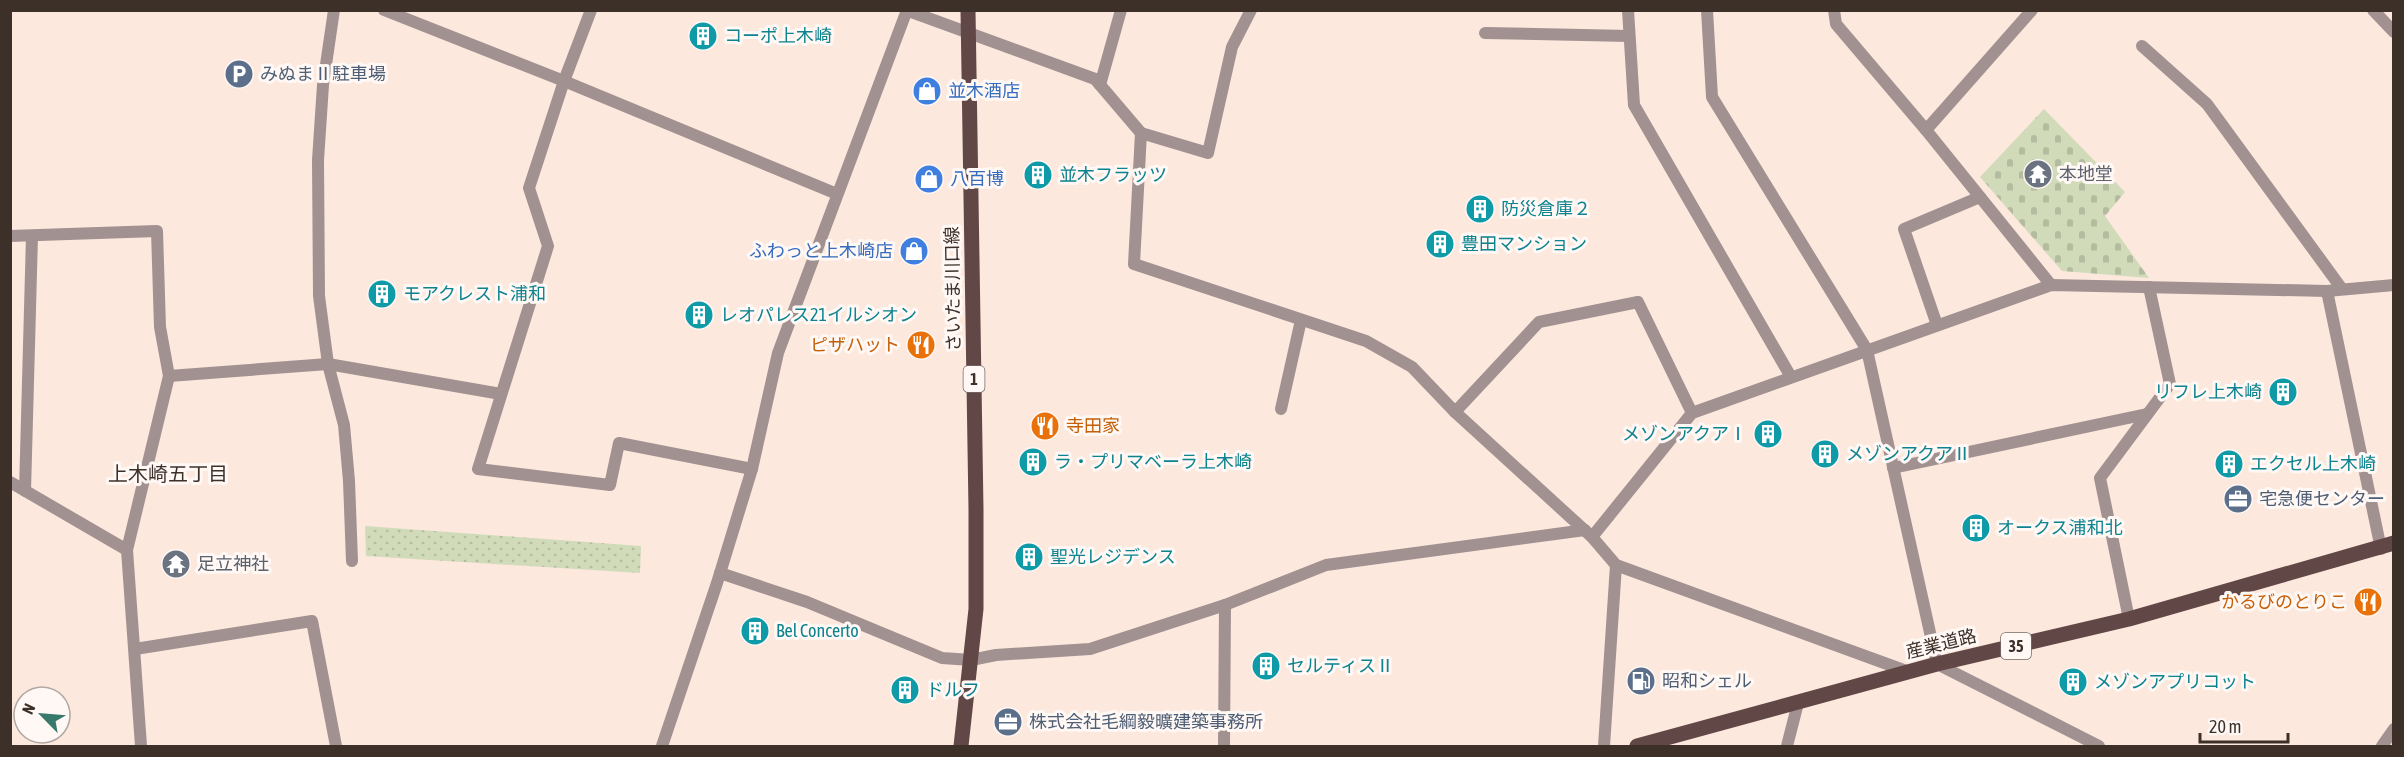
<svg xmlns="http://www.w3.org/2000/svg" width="2404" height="757" font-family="'Asap Condensed','Noto Sans JP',sans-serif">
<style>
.cemetery{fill:url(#cemetery-stones)}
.park{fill:url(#park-dots)}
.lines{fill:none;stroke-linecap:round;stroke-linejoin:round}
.street{stroke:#a19191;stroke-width:12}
.primary{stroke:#624747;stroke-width:15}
.labels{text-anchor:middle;stroke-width:6;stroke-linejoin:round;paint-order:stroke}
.shield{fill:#fff8f5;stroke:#766c66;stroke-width:1.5}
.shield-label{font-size:16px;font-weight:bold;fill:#3c3029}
.culture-label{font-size:18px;fill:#0d838f;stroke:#fff8f5;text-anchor:start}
.service-label{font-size:18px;fill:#4e5e75;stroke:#fff8f5;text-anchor:start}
.shop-label{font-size:18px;fill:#366cbe;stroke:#fff8f5;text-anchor:start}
.worship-label{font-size:18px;fill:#5b616d;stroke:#fff8f5;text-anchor:start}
.street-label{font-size:18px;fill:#3c3029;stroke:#fff8f5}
.food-label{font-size:18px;fill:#c56008;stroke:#fff8f5;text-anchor:end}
.neighbourhood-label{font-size:20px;fill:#3c3029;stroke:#fff8f5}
</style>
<defs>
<pattern id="cemetery-stones" width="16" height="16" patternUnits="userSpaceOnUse" patternTransform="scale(1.5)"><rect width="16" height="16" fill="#d1dbba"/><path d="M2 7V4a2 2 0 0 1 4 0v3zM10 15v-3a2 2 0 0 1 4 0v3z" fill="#b4bca0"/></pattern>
<pattern id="park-dots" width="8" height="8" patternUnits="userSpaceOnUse" patternTransform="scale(1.5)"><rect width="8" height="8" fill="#d1dbba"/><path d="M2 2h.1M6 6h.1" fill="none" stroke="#b4bca0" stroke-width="1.8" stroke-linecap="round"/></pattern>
</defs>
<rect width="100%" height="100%" fill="#fce8dd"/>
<polygon class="cemetery" points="2044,109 2125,192 2105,216 2149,278 2062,271 1980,177"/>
<polygon class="park" points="365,526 641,546 640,573 366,556"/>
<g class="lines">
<g class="street">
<polyline points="334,10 323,85 318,160 319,296 328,364 344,425 349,481 352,561"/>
<polyline points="384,10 564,81 837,194"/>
<polyline points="591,10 564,81 529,188 548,246 478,469 610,485 619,443 752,469"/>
<polyline points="906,10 1095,79 1141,133 1134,264 1366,341 1412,367 1455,412 1592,537 1616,565 1909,672"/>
<polyline points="1628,10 1634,105 1791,377"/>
<polyline points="1707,10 1712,97 1867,350 1937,664 2099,746"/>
<polyline points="1834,10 1836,24 1926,130 2051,285"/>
<polyline points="2373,10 2394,32"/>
<polyline points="1485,33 1629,36"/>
<polyline points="2142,46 2207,104 2342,289"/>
<polyline points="1100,85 1121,10"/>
<polyline points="1926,130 2032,10"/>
<polyline points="1141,133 1208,153 1232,47 1251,10"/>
<polyline points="10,236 157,231 160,327 169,376 127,550 141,746"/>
<polyline points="2327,291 2381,549"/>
<polyline points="1937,325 1904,229 1980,197"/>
<polyline points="169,376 328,364 501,394"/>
<polyline points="1281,409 1301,320"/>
<polyline points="1455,412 1539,322 1638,302 1692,413"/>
<polyline points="1893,468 2147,414"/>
<polyline points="10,482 127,550"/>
<polyline points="25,491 32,236"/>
<polyline points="1592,537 1692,413 2051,285 2327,291 2394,285"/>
<polyline points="720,573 807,602 942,658 971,660 996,655 1090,649 1225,605 1326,565 1585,530"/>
<polyline points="2129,619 2100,478 2170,384 2149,287"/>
<polyline points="135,649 312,621 336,746"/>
<polyline points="662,746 717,583 752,469 778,353 907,10"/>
<polyline points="1224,746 1225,605"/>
<polyline points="1604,746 1616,565"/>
<polyline points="1787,746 1798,703"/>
<polyline points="2382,746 2394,729"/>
</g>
<g class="primary">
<polyline points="961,746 976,609 976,509 968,10"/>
<polyline points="1637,746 1937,664 2129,619 2394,543"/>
</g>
</g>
<defs>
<g id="building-disc" transform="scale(1.5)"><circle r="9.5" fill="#0f9aa8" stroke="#fff8f5"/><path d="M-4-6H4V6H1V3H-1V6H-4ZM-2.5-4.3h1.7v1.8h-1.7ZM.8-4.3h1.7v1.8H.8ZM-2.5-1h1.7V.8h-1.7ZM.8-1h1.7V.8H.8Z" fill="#fff"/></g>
<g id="parking-disc" transform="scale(1.5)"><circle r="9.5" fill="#5c6f8a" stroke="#fff8f5"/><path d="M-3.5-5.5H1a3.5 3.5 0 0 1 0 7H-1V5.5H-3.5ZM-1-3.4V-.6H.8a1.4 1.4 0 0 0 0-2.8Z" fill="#fff"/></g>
<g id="shop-disc" transform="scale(1.5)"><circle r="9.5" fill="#3f7fe0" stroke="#fff8f5"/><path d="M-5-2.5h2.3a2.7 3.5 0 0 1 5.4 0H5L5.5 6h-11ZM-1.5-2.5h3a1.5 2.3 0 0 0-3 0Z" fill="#fff"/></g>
<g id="temple-disc" transform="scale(1.5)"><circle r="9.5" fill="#6b7280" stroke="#fff8f5"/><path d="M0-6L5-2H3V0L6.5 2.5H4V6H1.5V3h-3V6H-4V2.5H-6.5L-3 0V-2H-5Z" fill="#fff"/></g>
<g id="restaurant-disc" transform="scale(1.5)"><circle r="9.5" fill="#e8710a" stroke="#fff8f5"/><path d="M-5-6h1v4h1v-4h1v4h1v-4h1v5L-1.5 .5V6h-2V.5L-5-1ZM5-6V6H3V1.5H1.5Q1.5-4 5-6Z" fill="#fff"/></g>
<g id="office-disc" transform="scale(1.5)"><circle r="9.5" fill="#5c6f8a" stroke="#fff8f5"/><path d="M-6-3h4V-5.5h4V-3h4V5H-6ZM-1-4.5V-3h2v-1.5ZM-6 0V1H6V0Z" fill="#fff"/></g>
<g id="fuel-disc" transform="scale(1.5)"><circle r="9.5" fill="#5c6f8a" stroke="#fff8f5"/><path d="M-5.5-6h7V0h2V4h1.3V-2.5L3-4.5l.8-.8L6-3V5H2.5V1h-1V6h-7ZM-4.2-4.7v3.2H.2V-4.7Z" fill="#fff"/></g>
</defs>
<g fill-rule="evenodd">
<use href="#building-disc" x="703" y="36"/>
<use href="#parking-disc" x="239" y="74"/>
<use href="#shop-disc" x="927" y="91"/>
<use href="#temple-disc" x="2038" y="174"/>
<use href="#building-disc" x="1038" y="175"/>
<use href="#shop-disc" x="929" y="179"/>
<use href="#building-disc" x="1480" y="209"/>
<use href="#building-disc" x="1440" y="244"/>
<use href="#shop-disc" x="914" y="251"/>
<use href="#building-disc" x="382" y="294"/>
<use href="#building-disc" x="699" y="315"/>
<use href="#restaurant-disc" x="921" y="345"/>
<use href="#building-disc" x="2283" y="392"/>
<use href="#restaurant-disc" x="1045" y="426"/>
<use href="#building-disc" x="1768" y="434"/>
<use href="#building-disc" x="1825" y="454"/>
<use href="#building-disc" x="1033" y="462"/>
<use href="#building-disc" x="2229" y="464"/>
<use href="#office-disc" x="2238" y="499"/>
<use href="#building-disc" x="1976" y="528"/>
<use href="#building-disc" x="1029" y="557"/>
<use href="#temple-disc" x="176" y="564"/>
<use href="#restaurant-disc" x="2368" y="602"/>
<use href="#building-disc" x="755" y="631"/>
<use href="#building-disc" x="1266" y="666"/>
<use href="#fuel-disc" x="1641" y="681"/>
<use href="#building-disc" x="2073" y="682"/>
<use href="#building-disc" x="905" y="690"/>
<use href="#office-disc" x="1008" y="722"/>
</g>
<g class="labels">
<g class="shield">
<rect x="963.5" y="366" width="21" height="26" rx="4.5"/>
<rect x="2001" y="633" width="30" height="26" rx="4.5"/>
</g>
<g class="shield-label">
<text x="974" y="385">1</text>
<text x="2016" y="652">35</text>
</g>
<g class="culture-label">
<text x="724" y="42">コーポ上木崎</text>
<text x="1059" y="181">並木フラッツ</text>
<text x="1501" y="215">防災倉庫２</text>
<text x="1461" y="250">豊田マンション</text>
<text x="403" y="300">モアクレスト浦和</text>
<text x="720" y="321">レオパレス21イルシオン</text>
<text x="2262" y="398" text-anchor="end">リフレ上木崎</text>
<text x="1747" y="440" text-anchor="end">メゾンアクアⅠ</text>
<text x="1846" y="460">メゾンアクアⅡ</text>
<text x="1054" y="468">ラ・プリマベーラ上木崎</text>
<text x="2250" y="470">エクセル上木崎</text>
<text x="1997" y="534">オークス浦和北</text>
<text x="1050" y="563">聖光レジデンス</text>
<text x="776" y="637">Bel Concerto</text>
<text x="1287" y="672">セルティスⅡ</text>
<text x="2094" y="688">メゾンアプリコット</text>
<text x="926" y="696">ドルフ</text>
</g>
<g class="service-label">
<text x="260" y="80">みぬまⅡ駐車場</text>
<text x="2259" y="505">宅急便センター</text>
<text x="1662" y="687">昭和シェル</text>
<text x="1029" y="728">株式会社毛綱毅曠建築事務所</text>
</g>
<g class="shop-label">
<text x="948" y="97">並木酒店</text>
<text x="950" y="185">八百博</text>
<text x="893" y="257" text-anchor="end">ふわっと上木崎店</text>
</g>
<g class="worship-label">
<text x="2059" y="180">本地堂</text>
<text x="197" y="570">足立神社</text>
</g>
<g class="street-label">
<text transform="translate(953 289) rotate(-91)" y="6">さいたま川口線</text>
<text transform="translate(1941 644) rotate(-14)" y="6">産業道路</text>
</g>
<g class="food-label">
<text x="900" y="351">ピザハット</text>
<text x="1066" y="432" text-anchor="start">寺田家</text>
<text x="2347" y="608">かるびのとりこ</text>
</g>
<g class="neighbourhood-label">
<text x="168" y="481">上木崎五丁目</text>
</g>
</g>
<rect width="2404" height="757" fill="none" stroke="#3c3029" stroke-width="24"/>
<g transform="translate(42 715) rotate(295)"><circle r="28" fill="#fff8f5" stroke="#b1a8a3" stroke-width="1.5"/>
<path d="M0-4.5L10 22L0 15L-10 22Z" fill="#37796a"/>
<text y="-9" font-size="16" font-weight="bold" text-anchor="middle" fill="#3c3029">N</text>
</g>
<path d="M2200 733v9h88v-9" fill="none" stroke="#3c3029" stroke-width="3"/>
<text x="2209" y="733" font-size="18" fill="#3c3029" stroke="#fff8f5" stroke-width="4.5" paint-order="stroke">20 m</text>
</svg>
